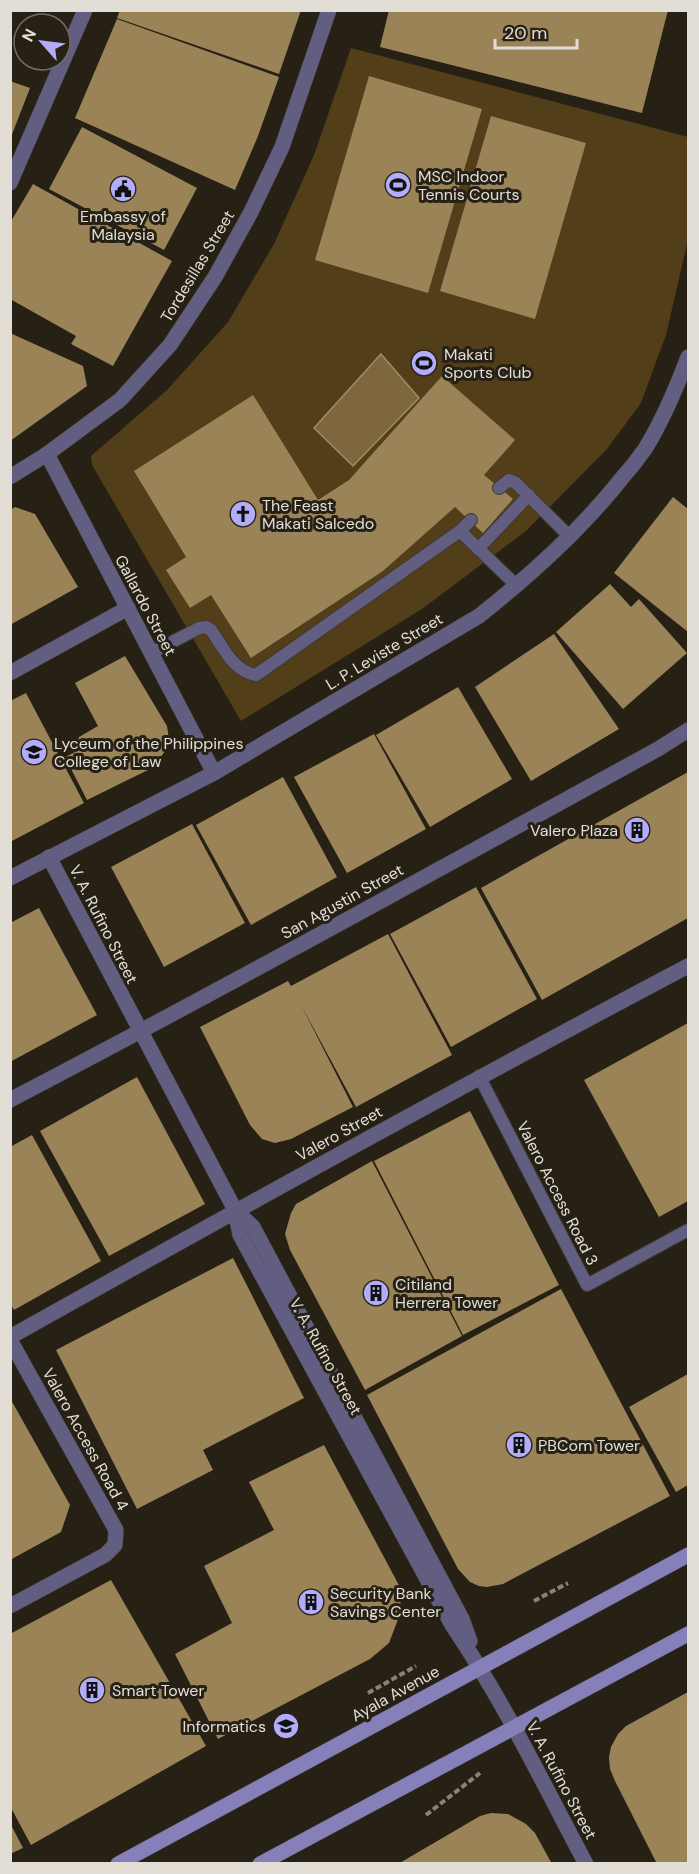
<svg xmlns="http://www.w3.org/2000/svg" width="699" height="1874" font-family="'DM Sans',sans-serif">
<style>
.green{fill:#523e18}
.water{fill:#7e673d;stroke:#9c8b6b;stroke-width:1.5}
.building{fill:#9b8358}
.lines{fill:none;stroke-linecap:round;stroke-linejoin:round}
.service-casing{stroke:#403b30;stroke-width:14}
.minor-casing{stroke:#403b30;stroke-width:16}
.tertiary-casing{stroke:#403b30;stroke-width:16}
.secondary-casing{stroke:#403b30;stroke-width:16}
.path{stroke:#88837a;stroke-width:4;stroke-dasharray:6 3;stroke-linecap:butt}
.service{stroke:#615e82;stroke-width:12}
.minor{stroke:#615e82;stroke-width:15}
.tertiary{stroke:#615e82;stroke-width:15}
.secondary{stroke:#8580ba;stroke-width:15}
.labels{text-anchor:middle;stroke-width:6;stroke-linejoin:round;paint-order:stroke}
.poi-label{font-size:16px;fill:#e2ded6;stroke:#262015;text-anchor:start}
.street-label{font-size:16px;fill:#e2ded6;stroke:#262015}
</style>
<rect width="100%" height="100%" fill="#262015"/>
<polygon class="green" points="351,48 688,137 688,240 666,335 641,403 607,449 526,531 422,609 241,721 92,465 91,456 167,390 228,322 274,244 314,155"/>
<polygon class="water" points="381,354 419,398 353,466 314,428"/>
<g class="building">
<polygon points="120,10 301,10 279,74 117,18"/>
<polygon points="389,10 668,10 642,113 380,47"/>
<polygon points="117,19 279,77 258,136 235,190 75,118"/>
<polygon points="369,76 482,109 428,293 315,260"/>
<polygon points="10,81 30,88 11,137 10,137"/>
<polygon points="491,116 586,143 535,319 440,291"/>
<polygon points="82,127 197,188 164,250 49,189"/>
<polygon points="33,184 172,261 113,366 71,344 76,336 10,299 10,223"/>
<polygon points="10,333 83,366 87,386 10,441"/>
<polygon points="442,376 515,440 484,475 513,499 483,533 455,507 383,571 251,658 211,595 190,608 166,570 186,557 134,471 253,395 318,500 349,480"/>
<polygon points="673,497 688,509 688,632 614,573"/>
<polygon points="15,507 35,514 78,587 10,625 10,510"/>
<polygon points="610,584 631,607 639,599 687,653 623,709 556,632"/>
<polygon points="554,634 619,729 531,781 475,687"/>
<polygon points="125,656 167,726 169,739 166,750 152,768 87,800 65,757 75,752 79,737 98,726 75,683"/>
<polygon points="458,687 512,779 430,827 376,735"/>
<polygon points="26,693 84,803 10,842 10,701"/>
<polygon points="374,734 426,829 347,873 294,777"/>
<polygon points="688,772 688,918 542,1000 481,888"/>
<polygon points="283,777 337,877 251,925 196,825"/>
<polygon points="192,824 245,923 164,967 111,867"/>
<polygon points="476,887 537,999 451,1047 390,934"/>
<polygon points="39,908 97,1015 10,1062 10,923"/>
<polygon points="388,934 452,1055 356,1107 301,1005 353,1107 291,1139 275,1143 262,1139 250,1125 200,1027 288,981 291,986"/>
<polygon points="688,1023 688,1201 659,1217 584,1080"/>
<polygon points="137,1077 205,1204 109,1256 40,1131"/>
<polygon points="470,1111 559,1285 463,1335 374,1161"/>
<polygon points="32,1135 101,1261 14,1310 10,1303 10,1147"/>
<polygon points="372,1161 462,1336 365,1390 290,1250 285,1234 291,1213 296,1204"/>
<polygon points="233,1258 304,1398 203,1450 213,1470 137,1509 56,1350"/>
<polygon points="561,1289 670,1496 503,1584 487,1587 479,1586 470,1582 458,1569 367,1395"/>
<polygon points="688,1374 688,1485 676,1492 629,1407"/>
<polygon points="10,1398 70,1505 61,1532 10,1560"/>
<polygon points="324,1445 401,1589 400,1614 389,1643 370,1659 218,1739 175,1654 232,1623 204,1566 274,1530 249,1482"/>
<polygon points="111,1580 206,1746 31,1845 10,1806 10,1634"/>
<polygon points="688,1692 688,1864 657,1864 615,1781 610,1769 609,1757 611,1747 618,1734 626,1726"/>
<polygon points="491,1813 508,1814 526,1824 535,1833 552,1864 398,1864 480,1816"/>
<polygon points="10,1823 23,1848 10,1854"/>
</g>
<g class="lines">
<g class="service-casing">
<g id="service">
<polyline points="499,488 509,480 516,483 570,537"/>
<polyline points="460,531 517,586"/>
<polyline points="478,549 529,495"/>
<path d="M151,653L199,628L206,627L211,630C223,647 233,671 256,675L460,531L471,520"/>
<polyline points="479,1076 587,1285 688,1230"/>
</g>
</g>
<g class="minor-casing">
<g id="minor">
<polyline points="10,183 85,10"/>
<polyline points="47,454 214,773"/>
<polyline points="10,673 128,608"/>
<polyline points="49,857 235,1210"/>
<path d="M10,878L214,773L479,616C532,574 581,530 622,478C630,469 638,459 645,449C663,420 676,389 688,357"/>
<path d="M10,1100C228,986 443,867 658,749L688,730"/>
<polyline points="10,1340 116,1530 115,1545 105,1555 10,1606"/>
</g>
</g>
<g class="tertiary-casing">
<g id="tertiary">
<polyline points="10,477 47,454 120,400 170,345 215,277 251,212 282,147 329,10"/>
<path d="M235,1210L240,1235L452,1625C503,1700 543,1783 586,1864"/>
<polyline points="235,1210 253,1227 462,1619 470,1641"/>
<path d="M10,1337C235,1211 461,1086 688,966"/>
</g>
</g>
<g class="secondary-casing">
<g id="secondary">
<polyline points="118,1864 688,1555"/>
<polyline points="260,1864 688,1634"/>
</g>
</g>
<g class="path">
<polyline points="534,1601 568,1583"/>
<polyline points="368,1693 416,1666"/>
<polyline points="426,1815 480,1773"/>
</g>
<use href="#service" class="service"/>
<use href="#minor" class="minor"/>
<use href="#tertiary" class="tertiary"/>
<use href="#secondary" class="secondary"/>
</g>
<defs>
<g id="stadium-disc" transform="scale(1.35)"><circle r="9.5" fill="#b3adf9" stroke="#262015"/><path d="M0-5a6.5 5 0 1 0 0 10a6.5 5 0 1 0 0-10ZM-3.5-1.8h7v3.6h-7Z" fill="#111"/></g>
<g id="civic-disc" transform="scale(1.35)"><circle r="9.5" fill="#b3adf9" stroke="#262015"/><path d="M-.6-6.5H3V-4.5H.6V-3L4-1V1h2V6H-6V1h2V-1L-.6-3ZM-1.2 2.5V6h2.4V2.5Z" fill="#111"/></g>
<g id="church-disc" transform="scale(1.35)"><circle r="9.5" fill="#b3adf9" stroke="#262015"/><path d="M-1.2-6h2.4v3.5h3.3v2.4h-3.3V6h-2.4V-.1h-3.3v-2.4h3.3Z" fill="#111"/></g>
<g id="university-disc" transform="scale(1.35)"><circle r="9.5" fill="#b3adf9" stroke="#262015"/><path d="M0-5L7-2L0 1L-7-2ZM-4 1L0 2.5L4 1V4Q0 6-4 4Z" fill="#111"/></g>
<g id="building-disc" transform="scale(1.35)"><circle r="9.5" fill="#b3adf9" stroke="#262015"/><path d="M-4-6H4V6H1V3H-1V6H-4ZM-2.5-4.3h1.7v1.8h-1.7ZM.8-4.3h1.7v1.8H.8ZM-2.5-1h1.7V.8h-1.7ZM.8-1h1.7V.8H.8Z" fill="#111"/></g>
<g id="school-disc" transform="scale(1.35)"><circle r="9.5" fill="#b3adf9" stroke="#262015"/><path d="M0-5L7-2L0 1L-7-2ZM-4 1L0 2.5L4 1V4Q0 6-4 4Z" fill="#111"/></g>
</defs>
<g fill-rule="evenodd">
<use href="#stadium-disc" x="398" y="185"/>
<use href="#civic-disc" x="123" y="189"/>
<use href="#stadium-disc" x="424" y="363"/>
<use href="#church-disc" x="243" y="514"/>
<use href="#university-disc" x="34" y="752"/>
<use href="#building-disc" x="637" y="830"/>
<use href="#building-disc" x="376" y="1293"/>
<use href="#building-disc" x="519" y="1445"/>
<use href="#building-disc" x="311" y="1602"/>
<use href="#building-disc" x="92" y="1690"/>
<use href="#school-disc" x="286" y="1726"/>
</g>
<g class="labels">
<g class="poi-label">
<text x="418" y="182">MSC Indoor<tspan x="418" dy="18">Tennis Courts</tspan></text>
<text x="123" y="222" text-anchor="middle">Embassy of<tspan x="123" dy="18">Malaysia</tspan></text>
<text x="444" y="360">Makati<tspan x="444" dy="18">Sports Club</tspan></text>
<text x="262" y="511">The Feast<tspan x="262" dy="18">Makati Salcedo</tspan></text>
<text x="54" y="749">Lyceum of the Philippines<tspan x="54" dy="18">College of Law</tspan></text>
<text x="618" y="836" text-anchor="end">Valero Plaza</text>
<text x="395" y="1290">Citiland<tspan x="395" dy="18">Herrera Tower</tspan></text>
<text x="538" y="1451">PBCom Tower</text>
<text x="330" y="1599">Security Bank<tspan x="330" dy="18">Savings Center</tspan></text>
<text x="112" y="1696">Smart Tower</text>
<text x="266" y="1732" text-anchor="end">Informatics</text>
</g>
<g class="street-label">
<text transform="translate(197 266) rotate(-59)" y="6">Tordesillas Street</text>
<text transform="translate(146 605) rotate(62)" y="6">Gallardo Street</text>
<text transform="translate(384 651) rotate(-31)" y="6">L. P. Leviste Street</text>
<text transform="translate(342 901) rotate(-29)" y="6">San Agustin Street</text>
<text transform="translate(104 924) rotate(63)" y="6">V. A. Rufino Street</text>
<text transform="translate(339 1133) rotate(-29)" y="6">Valero Street</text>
<text transform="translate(558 1193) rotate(63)" y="6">Valero Access Road 3</text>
<text transform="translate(326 1356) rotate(61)" y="6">V. A. Rufino Street</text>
<text transform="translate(86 1439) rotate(61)" y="6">Valero Access Road 4</text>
<text transform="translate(395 1693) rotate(-29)" y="6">Ayala Avenue</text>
<text transform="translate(562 1780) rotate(62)" y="6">V. A. Rufino Street</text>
</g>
</g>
<rect width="699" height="1874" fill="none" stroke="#e2ded6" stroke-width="24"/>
<g transform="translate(42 42) rotate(298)"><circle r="28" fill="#262015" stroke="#716c62" stroke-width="1.5"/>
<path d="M0-4.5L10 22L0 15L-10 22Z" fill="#b3adf9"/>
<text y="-9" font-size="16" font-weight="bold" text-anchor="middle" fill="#e2ded6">N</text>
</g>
<path d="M495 39v9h82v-9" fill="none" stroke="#e2ded6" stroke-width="3"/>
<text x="504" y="39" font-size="18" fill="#e2ded6" stroke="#262015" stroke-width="4.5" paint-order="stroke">20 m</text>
</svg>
